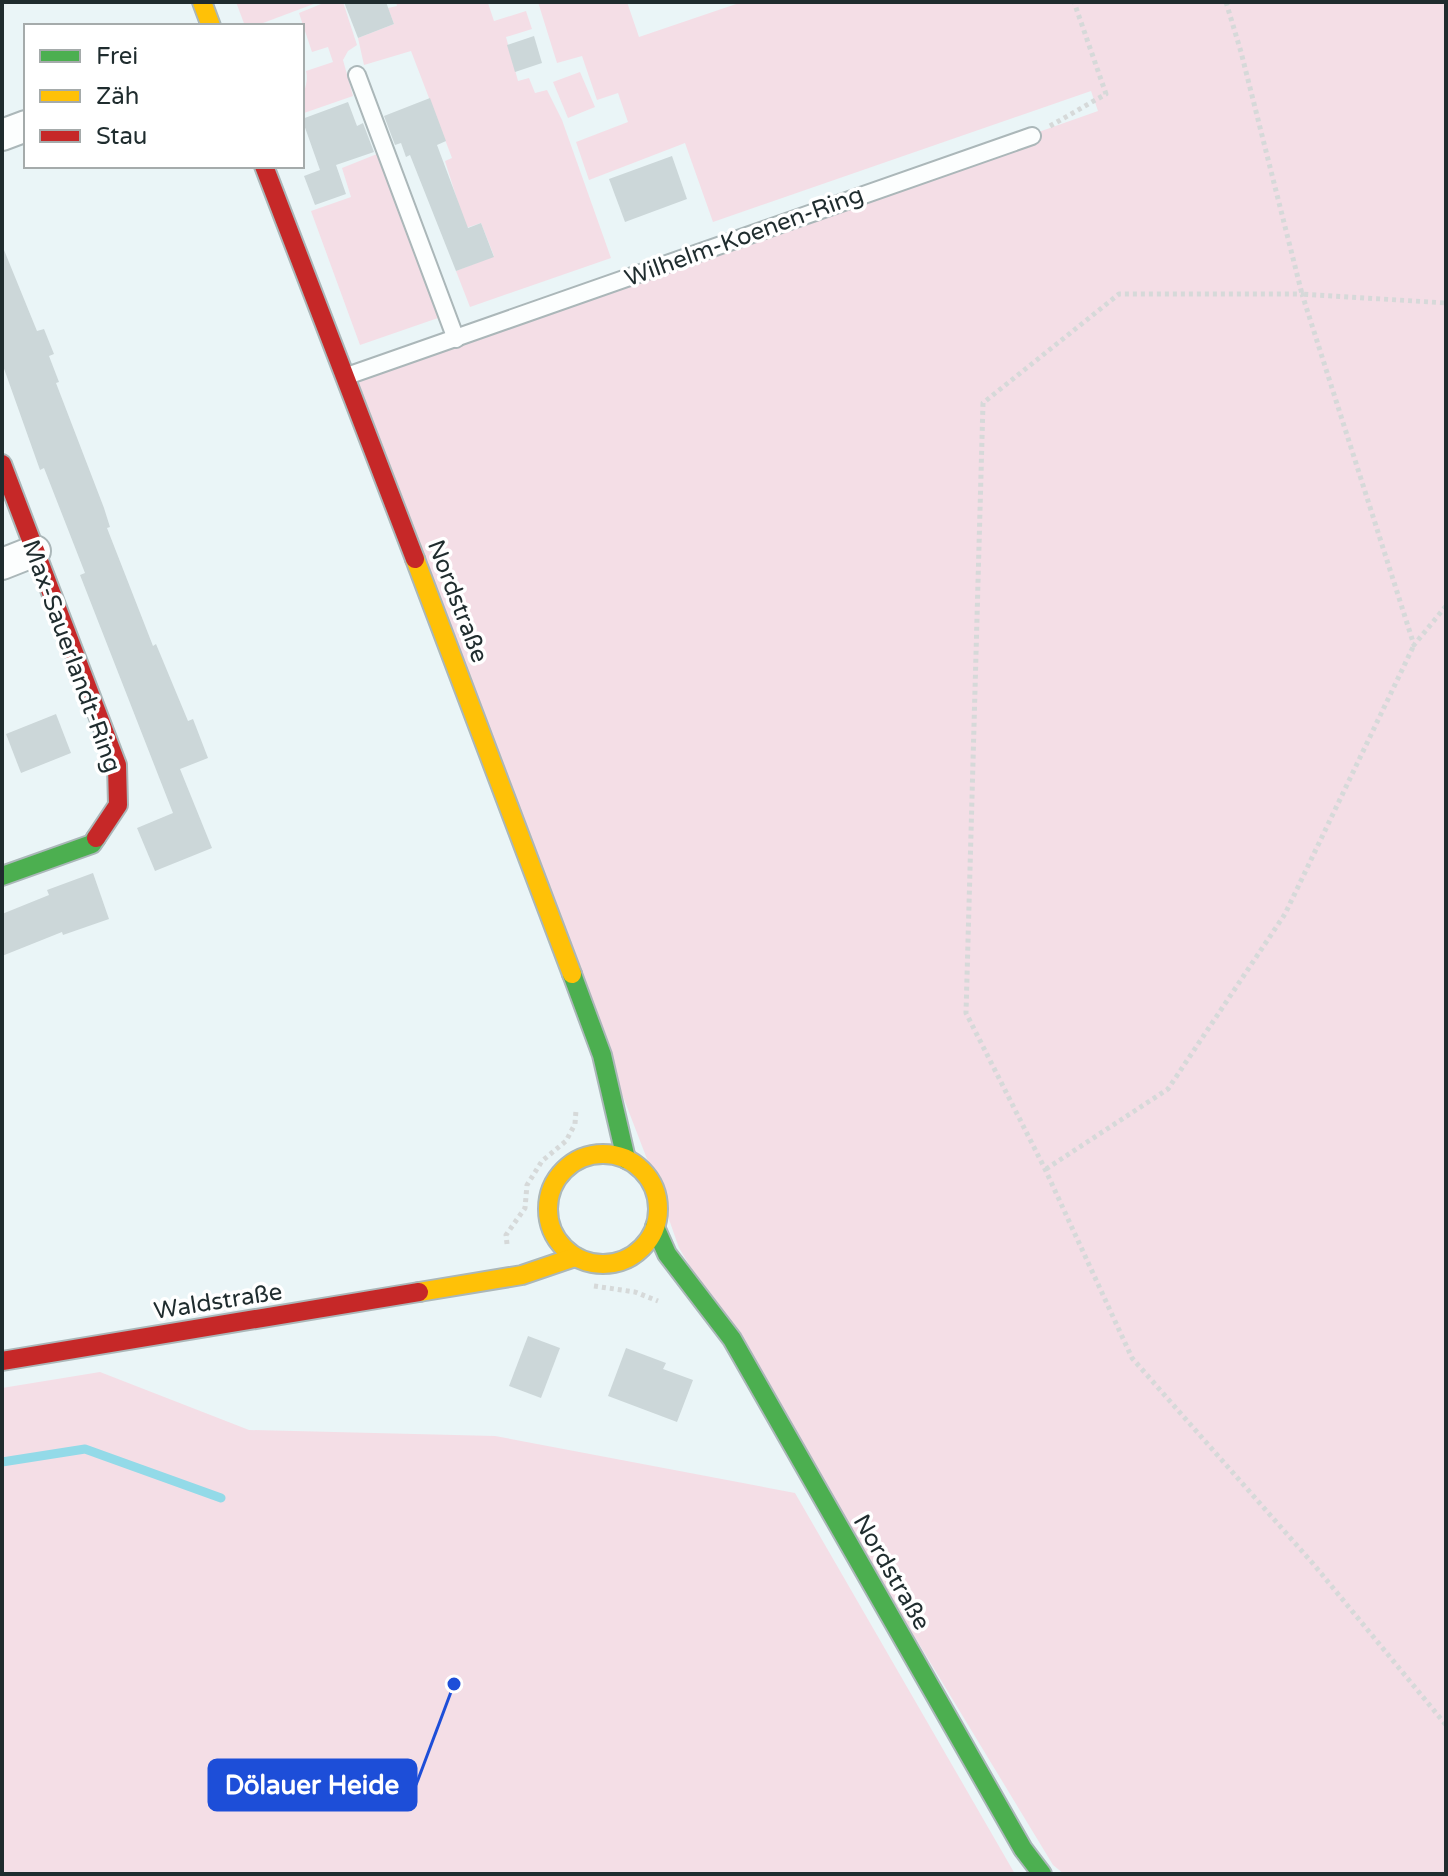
<svg xmlns="http://www.w3.org/2000/svg" width="1448" height="1876" font-family="'Varela Round',sans-serif">
<style>
.green{fill:#f4dee6}
.lines{fill:none;stroke-linecap:round;stroke-linejoin:round}
.stream{stroke:#93dae8;stroke-width:9}
.building{fill:#ccd7d9}
.lane-casing{stroke:#abb7b9;stroke-width:20}
.street-casing{stroke:#abb7b9;stroke-width:34}
.fast-casing{stroke:#abb7b9;stroke-width:22}
.slow-casing{stroke:#abb7b9;stroke-width:22}
.jam-casing{stroke:#abb7b9;stroke-width:22}
.path{stroke:#d6d9d9;stroke-width:5;stroke-dasharray:4 4;stroke-linecap:butt}
.lane{stroke:#fcfefe;stroke-width:16}
.street{stroke:#fcfefe;stroke-width:30}
.fast{stroke:#4caf50;stroke-width:18}
.slow{stroke:#ffc107;stroke-width:18}
.jam{stroke:#c62828;stroke-width:18}
.labels{text-anchor:middle;stroke-width:7;stroke-linejoin:round;paint-order:stroke}
.street-label{font-size:24px;fill:#1f2c2e;stroke:#fff}
.leader{fill:none;stroke:#1d4ed8;stroke-width:3}
.callout-dot{fill:#1d4ed8;stroke:#fff;stroke-width:3}
.callout{fill:#1d4ed8;stroke:#1d4ed8;stroke-width:3}
.callout-label{font-size:26px;text-anchor:middle;font-weight:bold;fill:#fff}
</style>
<rect width="100%" height="100%" fill="#eaf5f7"/>
<g class="green">
<polygon points="236,2 319,2 255,26 245,26"/>
<path d="M326,2H343L357,45L348,51L343,60L353,96L304,113C298,97 310,86 306,71L333,62L328,47L312,52L299,13Z"/>
<polygon points="396,2 491,2 488,3 494,21 526,11 532,29 506,37 518,81 529,78 535,93 547,90 562,120 611,258 470,307 456,271 494,256 481,223 466,228 445,161 452,158 411,51 364,65 358,38 394,24 388,8 397,6"/>
<polygon points="538,2 627,2 639,37 742,2 1446,2 1446,1874 1064,1874 1053,1865 679,1248 657,1185 346,376 1098,111 1091,91 713,222 685,143 589,180 576,142 628,122 618,93 597,100 582,56 557,63"/>
<polygon points="580,72 595,107 568,118 553,82"/>
<polygon points="377,154 438,318 360,345 311,211 351,197 342,168"/>
<polygon points="100,1372 249,1430 495,1436 795,1493 1015,1874 2,1874 2,1388"/>
</g>
<g class="lines">
<polyline class="stream" points="2,1462 85,1449 221,1498"/>
</g>
<g class="building">
<polygon points="344,2 386,2 394,24 358,38"/>
<polygon points="534,36 542,63 515,72 507,45"/>
<polygon points="430,98 446,141 437,145 468,228 481,223 494,257 456,271 410,155 406,157 401,143 395,145 384,116"/>
<polygon points="348,102 357,126 363,123 374,152 336,165 346,194 315,205 304,176 320,170 302,119"/>
<polygon points="672,156 687,199 625,222 609,179"/>
<polygon points="2,245 37,331 44,329 54,354 49,356 59,382 56,383 104,508 110,527 107,528 153,646 156,644 188,721 193,719 208,758 180,769 212,848 155,871 137,828 173,813 80,575 85,573 44,468 40,470 2,363"/>
<polygon points="56,714 71,753 21,773 6,734"/>
<polygon points="93,873 109,919 63,935 62,932 2,956 2,914 49,895 47,890"/>
<polygon points="528,1336 560,1348 541,1398 509,1386"/>
<polygon points="626,1348 666,1363 663,1369 693,1380 677,1422 608,1396"/>
</g>
<g class="lines">
<g class="lane-casing">
<g id="lane">
<polyline points="357,75 456,339"/>
<polyline points="347,376 1032,136"/>
</g>
</g>
<g class="street-casing">
<g id="street">
<polyline points="2,135 26,126"/>
<polyline points="2,564 35,551"/>
</g>
</g>
<g class="fast-casing">
<g id="fast">
<polyline points="2,876 92,844 96,838"/>
<polyline points="572,974 602,1055 626,1159"/>
<polyline points="655,1227 667,1254 732,1339 1023,1849 1042,1874"/>
</g>
</g>
<g class="slow-casing">
<g id="slow">
<polyline points="202,2 211,26"/>
<polyline points="415,559 572,974"/>
<circle cx="603" cy="1209" r="55"/>
<polyline points="419,1292 522,1275 575,1257"/>
</g>
</g>
<g class="jam-casing">
<g id="jam">
<polyline points="264,166 415,559"/>
<polyline points="2,464 117,765 118,805 96,838"/>
<polyline points="2,1361 419,1292"/>
</g>
</g>
<g class="path">
<polyline points="1226,2 1241,52 1302,294 1446,303"/>
<polyline points="1050,126 1106,94 1074,2"/>
<polyline points="1446,606 1414,645 1302,294 1119,294 983,403 966,1013 1045,1169 1132,1358 1315,1566 1446,1725"/>
<polyline points="1046,1169 1168,1089 1285,914 1414,645"/>
<polyline points="507,1244 506,1235 525,1208 527,1185 542,1161 566,1141 575,1124 576,1110"/>
<polyline points="594,1286 635,1292 658,1301"/>
</g>
<use href="#lane" class="lane"/>
<use href="#street" class="street"/>
<use href="#fast" class="fast"/>
<use href="#slow" class="slow"/>
<use href="#jam" class="jam"/>
</g>
<g class="labels">
<g class="street-label">
<text transform="translate(744 236) rotate(-20)" y="8">Wilhelm-Koenen-Ring</text>
<text transform="translate(458 601) rotate(69)" y="8">Nordstraße</text>
<text transform="translate(72 656) rotate(70)" y="8">Max-Sauerlandt-Ring</text>
<text transform="translate(218 1301) rotate(-9)" y="8">Waldstraße</text>
<text transform="translate(892 1572) rotate(60)" y="8">Nordstraße</text>
</g>
</g>
<path class="leader" d="M454 1684L416 1785"/>
<circle class="callout-dot" cx="454" cy="1684" r="8"/>
<rect class="callout" x="209" y="1760" width="207" height="50" rx="8"/>
<g class="callout-label">
<text x="312" y="1794">Dölauer Heide</text>
</g>
<rect width="1448" height="1876" fill="none" stroke="#1f2c2e" stroke-width="8"/>
<rect x="24" y="24" width="280" height="144" fill="#ffffff" stroke="#a5abab" stroke-width="2"/>
<rect x="40" y="50" width="40" height="12" fill="#4caf50" stroke="#a5abab" stroke-width="2"/>
<text x="96" y="64" font-size="24" fill="#1f2c2e">Frei</text>
<rect x="40" y="90" width="40" height="12" fill="#ffc107" stroke="#a5abab" stroke-width="2"/>
<text x="96" y="104" font-size="24" fill="#1f2c2e">Zäh</text>
<rect x="40" y="130" width="40" height="12" fill="#c62828" stroke="#a5abab" stroke-width="2"/>
<text x="96" y="144" font-size="24" fill="#1f2c2e">Stau</text>
</svg>
